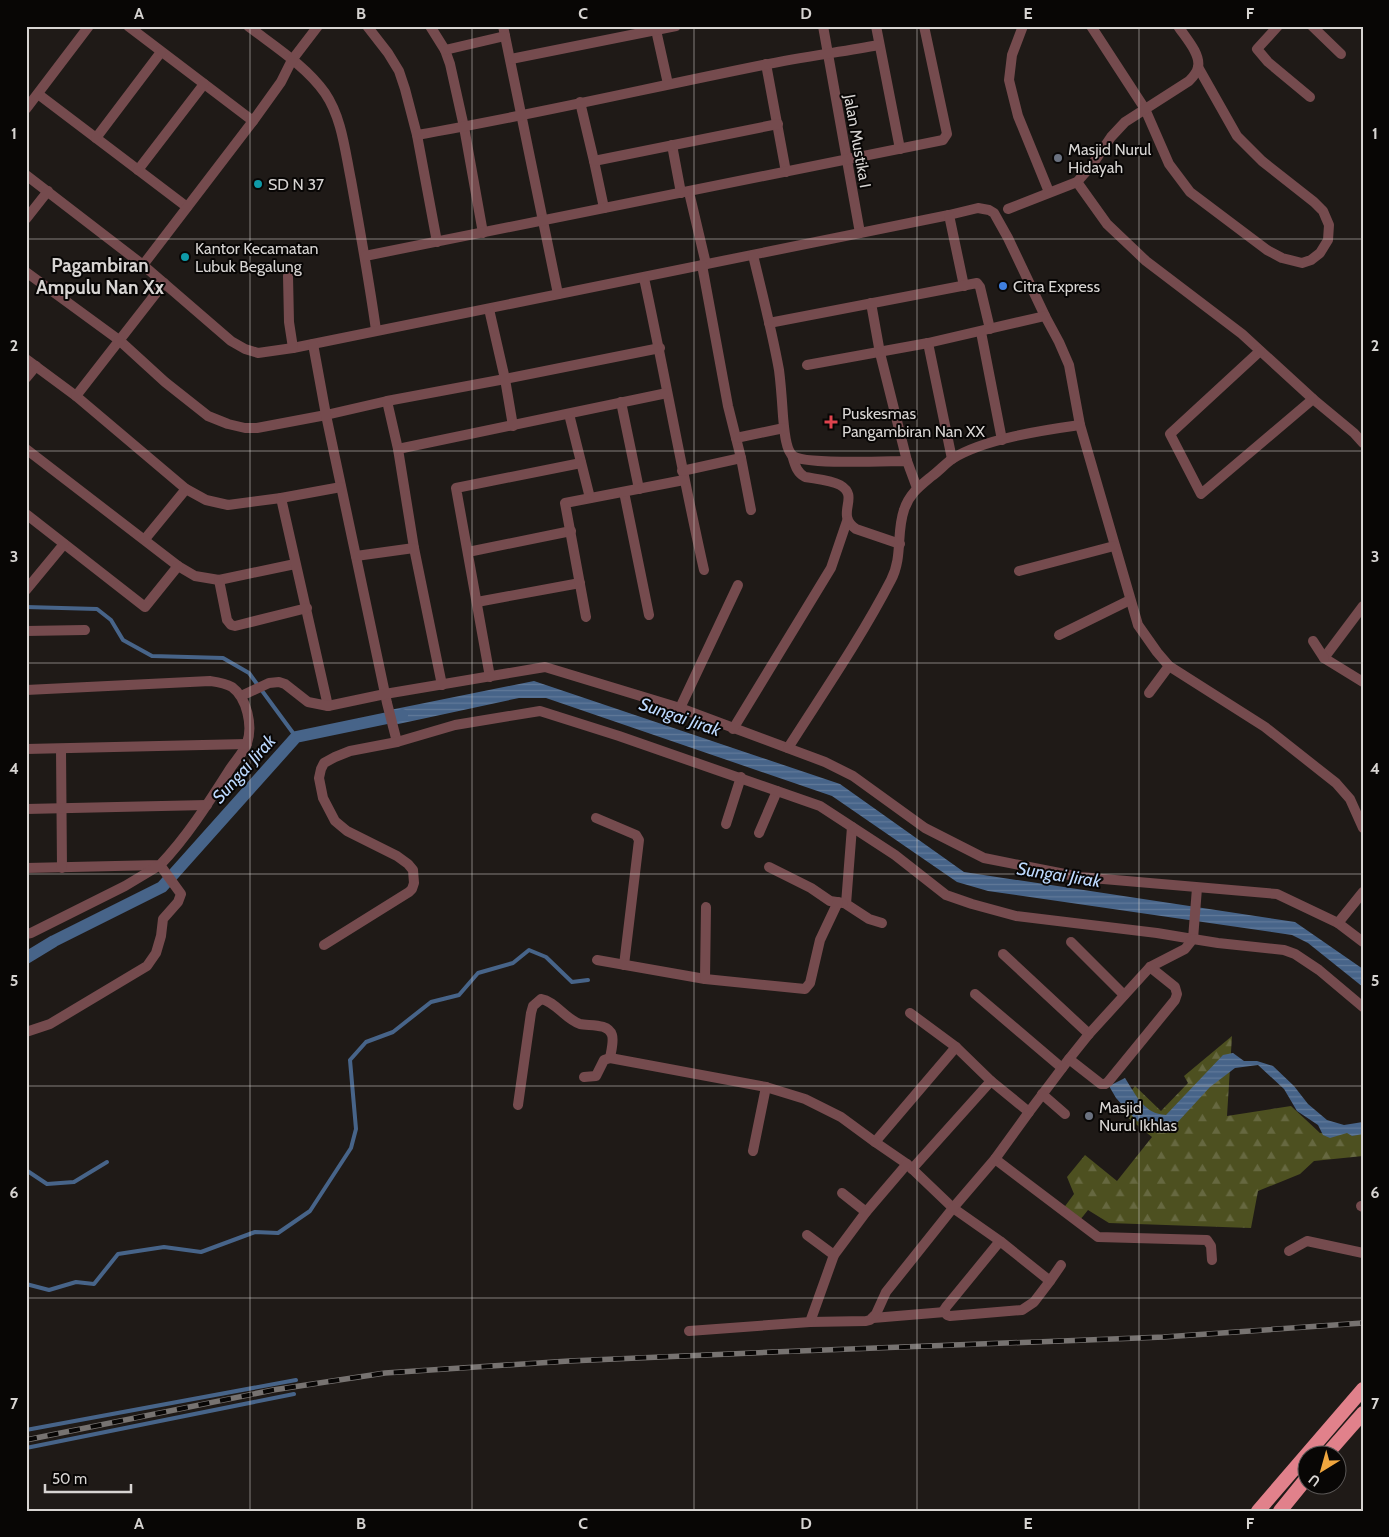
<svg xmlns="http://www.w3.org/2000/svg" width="1389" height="1537" font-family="Cabin,sans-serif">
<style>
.forest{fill:url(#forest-firs)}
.water{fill:url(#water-rules)}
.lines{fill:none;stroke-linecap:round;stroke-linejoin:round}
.stream{stroke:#476489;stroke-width:4}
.canal{stroke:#476489;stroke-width:12}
.minor{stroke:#754b4e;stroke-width:10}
.trunk{stroke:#e1818b;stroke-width:14}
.rail-casing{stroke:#777371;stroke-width:5.5}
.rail{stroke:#080605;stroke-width:4;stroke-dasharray:11;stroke-linecap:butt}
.grid{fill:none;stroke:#d7d4d2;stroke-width:1;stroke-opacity:0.55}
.worship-dot{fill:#6b7280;stroke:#080605;stroke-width:2}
.culture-dot{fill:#0f9aa8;stroke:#080605;stroke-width:2}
.shop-dot{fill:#3f7fe0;stroke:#080605;stroke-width:2}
.health-dot{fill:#e0444e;stroke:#080605;stroke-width:2}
.labels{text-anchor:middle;stroke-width:4;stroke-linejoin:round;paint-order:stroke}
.street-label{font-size:16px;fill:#d7d4d2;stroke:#080605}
.poi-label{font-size:16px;fill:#d7d4d2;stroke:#080605;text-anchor:start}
.water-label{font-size:18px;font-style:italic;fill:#bdd9fe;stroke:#080605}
.quarter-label{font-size:19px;font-weight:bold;fill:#d7d4d2;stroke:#080605}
.neatline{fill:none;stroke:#d7d4d2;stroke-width:2}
.grid-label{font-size:16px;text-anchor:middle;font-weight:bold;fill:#d7d4d2}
</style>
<defs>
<pattern id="forest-firs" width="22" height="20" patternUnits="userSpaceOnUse" patternTransform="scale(1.25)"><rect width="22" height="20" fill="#4d5020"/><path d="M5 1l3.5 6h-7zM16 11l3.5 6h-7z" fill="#666840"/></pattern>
<pattern id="water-rules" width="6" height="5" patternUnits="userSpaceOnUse" patternTransform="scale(1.25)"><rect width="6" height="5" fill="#476489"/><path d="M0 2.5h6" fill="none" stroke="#617999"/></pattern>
</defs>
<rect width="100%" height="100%" fill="#1f1a17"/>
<polygon class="forest" points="1232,1036 1227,1116 1291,1106 1320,1133 1363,1132 1363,1156 1314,1161 1300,1174 1258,1191 1251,1228 1109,1223 1088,1210 1076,1225 1060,1213 1074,1194 1067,1177 1085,1155 1117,1181 1152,1137 1117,1109 1135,1086 1161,1111 1188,1083 1184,1076"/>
<g class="water">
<polygon points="534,681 840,784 964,872 1295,922 1363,969 1363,987 1308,943 1292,935 988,891 957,882 832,796 546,698 519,698 389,726 385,711"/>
<path d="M1233,1053L1244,1061H1257L1273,1066L1294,1086L1308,1104L1327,1120L1344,1125L1363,1122V1134L1352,1136L1347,1133L1330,1138L1323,1135L1318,1125L1297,1111L1284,1089L1258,1065L1235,1068L1210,1087L1175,1125L1163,1130L1137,1121L1116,1098L1109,1086L1125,1078C1136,1095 1144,1114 1166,1115L1223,1055Z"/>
</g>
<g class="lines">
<g class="stream">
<polyline points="26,607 97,609 111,620 123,640 152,656 223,658 249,673 296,737"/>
<polyline points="26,1170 47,1184 74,1182 107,1162"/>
<polyline points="26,1284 49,1290 76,1282 94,1284 118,1254 164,1247 201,1252 255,1232 278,1233 310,1211 351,1148 356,1129 350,1060 366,1042 393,1032 431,1002 459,995 478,973 513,963 529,950 546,957 572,982 588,980"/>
<polyline points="26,1430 296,1380"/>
<polyline points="26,1448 294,1394"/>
</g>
<polyline class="canal" points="26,958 54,941 162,887 296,737 402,715"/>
<g class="minor">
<polyline points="128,26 253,121"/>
<path d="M248,26C274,46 306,66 325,93C342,118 345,151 351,180C360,230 369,280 376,330"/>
<polyline points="367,26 388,53 399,71 405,89 417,135 437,242"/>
<polyline points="430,26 445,50 450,64 464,127 483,233"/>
<polyline points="503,26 558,294"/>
<polyline points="823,26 860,233"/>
<polyline points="876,26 900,149"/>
<polyline points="1023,26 1012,55 1009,80 1018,116 1049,192"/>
<polyline points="1091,26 1145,109 1169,164 1190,192 1267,250 1282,258 1302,263 1311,260 1320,253 1328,240 1329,225 1323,211 1314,202 1262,161 1237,136 1198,67"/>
<polyline points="1278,26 1257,49 1268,62 1310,97"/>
<polyline points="1312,26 1341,54"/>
<polyline points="656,30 668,84"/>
<polyline points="445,50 505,36"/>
<polyline points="511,59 676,26"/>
<polyline points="766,64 786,172"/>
<polyline points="38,94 187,207"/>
<polyline points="580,102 594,161 604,208"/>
<polyline points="26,109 89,26"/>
<path d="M417,135C533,115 648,88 763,65C802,57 841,52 879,45"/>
<polyline points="96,138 161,52"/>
<polyline points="672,145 681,193"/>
<polyline points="594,161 778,124"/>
<polyline points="138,170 204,84"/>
<polyline points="26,175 143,265 231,341 245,349 258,353 293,348 949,215 978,208 989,210 994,213 1008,238 1045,316 1059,342 1069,365 1080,425 1138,625 1157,652 1169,666 1265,727 1336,783 1350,799 1363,828"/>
<polyline points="1077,182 1107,224 1146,261 1242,334 1313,399 1354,433 1363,443"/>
<polyline points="689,192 706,264"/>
<path d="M1008,209L1077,182L1092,165L1111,137L1125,122L1189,81C1193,77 1197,73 1198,67C1201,54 1185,37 1178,26"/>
<polyline points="949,215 964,286"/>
<polyline points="26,219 48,191"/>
<path d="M753,255C762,293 772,331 779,370C781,385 782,401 783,416C784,426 785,450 793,456C805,465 888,461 907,461L917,488"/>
<polyline points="365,256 943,140 947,134 924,26"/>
<polyline points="143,265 253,121 281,82 292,60 318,26"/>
<polyline points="702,265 728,406 741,458 751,510"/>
<polyline points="26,272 119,340 165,382 208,416 228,424 245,428 257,428 326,415 387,401 505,379 660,348"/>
<polyline points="288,276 289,322 293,348"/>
<path d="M644,278C665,375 682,473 704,570"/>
<polyline points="871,303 880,353 907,461"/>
<polyline points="489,309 505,379 513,426"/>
<polyline points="769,323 977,283 980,287 990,329"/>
<polyline points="981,332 1002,440"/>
<polyline points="928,343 952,459"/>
<polyline points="313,344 326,415 387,703 397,742"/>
<polyline points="1260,351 1170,434 1201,494 1313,399"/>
<polyline points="26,359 76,396 186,489 206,500 228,505 281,498 341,487"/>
<polyline points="807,365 928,343 1045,316"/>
<polyline points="26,378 36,366"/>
<polyline points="76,396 164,283"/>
<polyline points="387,401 398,449 414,548 442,685"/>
<polyline points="621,402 639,489"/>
<polyline points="569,414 590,498"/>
<polyline points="736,438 784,428"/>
<polyline points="26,449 178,566 195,576 219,580 295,564"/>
<polyline points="398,449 667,393"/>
<path d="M792,455C795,464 796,472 805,477C816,479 831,480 840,485C861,497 834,514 856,529L900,544"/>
<polyline points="682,471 741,458"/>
<polyline points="624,492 649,615"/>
<polyline points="281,498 328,706"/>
<polyline points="26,514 145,607 178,566"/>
<polyline points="145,539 186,489"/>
<polyline points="468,552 571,531"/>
<polyline points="356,556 414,548"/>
<polyline points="1019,571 1114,546"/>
<polyline points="219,580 227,620 231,625 235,626 307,608"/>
<polyline points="26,590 64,544"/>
<polyline points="477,602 580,583"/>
<polyline points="1363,606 1324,658 1363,682"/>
<polyline points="586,617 565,503 684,480"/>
<polyline points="26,631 85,630"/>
<polyline points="1059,635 1130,600"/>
<polyline points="1313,641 1324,658"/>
<polyline points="490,677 456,488 581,463"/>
<path d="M26,690L210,681C217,682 225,683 232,687C247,698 253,726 247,743C244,752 235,761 230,769C209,802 187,837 160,865L26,868"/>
<polyline points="1149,693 1169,666"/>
<polyline points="241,696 269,683 279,682 285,684 308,702 328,706 385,694 545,667 680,708 825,762 853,776 925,828 984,858 1080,877 1277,894 1338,923 1363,942"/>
<polyline points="680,708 738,585"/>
<polyline points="733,729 831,568 847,521"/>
<path d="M788,748C823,693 861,638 891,580C903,557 896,533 904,510C909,494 920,486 932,476C939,471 945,464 952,459C983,439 1044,430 1080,425"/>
<polyline points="26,749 247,744"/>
<polyline points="61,749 62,868"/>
<polyline points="26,809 207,805"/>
<polyline points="596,818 636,835 639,840 624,965"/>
<polyline points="726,824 741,777"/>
<polyline points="852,827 846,904 869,919 882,923"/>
<polyline points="759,833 777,791"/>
<polyline points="769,867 811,888 830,901 843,903"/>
<polyline points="1338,923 1363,892"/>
<polyline points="26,934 31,933 125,886 160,865 181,894 178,902 163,919 161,936 156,953 147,966 50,1024 26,1032"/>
<polyline points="1071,942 1124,995"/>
<polyline points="324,945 409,892 412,889 414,883 413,870 408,864 397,856 347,831 335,821 323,798 319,778 321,769 324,763 335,757 350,751 397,742 455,725 540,711 619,736 820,806 895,855 946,895 972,904 1016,916 1157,933 1193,939 1197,888"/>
<polyline points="1003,954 1089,1034"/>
<polyline points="597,960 705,979 805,989 810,983 820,940 838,902"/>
<polyline points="705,979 706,907"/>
<polyline points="975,994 1062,1068"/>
<polyline points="910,1013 956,1047 991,1081 1029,1112 1069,1059 1089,1034 1150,967 1185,949 1193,939 1218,943 1284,950 1295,954 1319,970 1363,1007"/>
<polyline points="1069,1059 1101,1084 1105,1084 1108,1082 1175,1000 1177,994 1175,987 1150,967"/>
<polyline points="584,1077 596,1076 604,1060 610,1058"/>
<polyline points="1042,1094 1065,1114"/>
<path d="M518,1105L531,1013L533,1006L541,999C555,1001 565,1019 580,1024C590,1026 608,1023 612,1035C614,1041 611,1052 610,1058L766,1087L805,1099L841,1117L875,1142L956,1047"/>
<polyline points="875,1142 907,1164 953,1208 1000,1241 1050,1281 1034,1302 1022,1310 950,1316 947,1315 944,1310 946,1307 1000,1241"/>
<polyline points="753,1151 766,1087"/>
<polyline points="995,1159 1098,1237 1207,1240 1211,1246 1212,1260"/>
<polyline points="912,1169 991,1081"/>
<polyline points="842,1193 866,1212"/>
<polyline points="1361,1206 1363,1207"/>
<polyline points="807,1235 834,1255"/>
<polyline points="1289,1251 1307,1241 1363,1253"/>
<polyline points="1050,1281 1061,1265"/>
<polyline points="873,1318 945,1312"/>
<polyline points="810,1322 866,1321 870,1320 876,1314 886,1292 953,1208 995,1159 1029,1112"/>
<polyline points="689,1331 810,1322 834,1255 866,1212 907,1164"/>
</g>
<g class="trunk">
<polyline points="1327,1454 1363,1413"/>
<polyline points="1258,1511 1363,1389"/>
<polyline points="1280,1511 1306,1479"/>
</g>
<g class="rail-casing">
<polyline id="rail" points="26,1440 273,1390 385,1373 569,1361 773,1352 1164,1337 1363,1323"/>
</g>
<use href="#rail" class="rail"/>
</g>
<path class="grid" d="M250,26V1511M472,26V1511M694,26V1511M917,26V1511M1139,26V1511M26,239H1363M26,451H1363M26,663H1363M26,874H1363M26,1086H1363M26,1298H1363"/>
<g class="worship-dot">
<circle cx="1058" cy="158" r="5"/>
<circle cx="1089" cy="1116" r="5"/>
</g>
<g class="culture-dot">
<circle cx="258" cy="184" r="5"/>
<circle cx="185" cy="257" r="5"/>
</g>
<circle class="shop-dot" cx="1003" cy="286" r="5"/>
<path class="health-dot" d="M828.5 414.5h5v5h5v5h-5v5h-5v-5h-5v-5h5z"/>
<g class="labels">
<g class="street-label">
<text transform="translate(858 141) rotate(80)" y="6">Jalan Mustika I</text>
</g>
<g class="poi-label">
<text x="1068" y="155">Masjid Nurul<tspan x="1068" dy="18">Hidayah</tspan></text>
<text x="268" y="190">SD N 37</text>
<text x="195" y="254">Kantor Kecamatan<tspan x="195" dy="18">Lubuk Begalung</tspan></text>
<text x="1013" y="292">Citra Express</text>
<text x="842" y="419">Puskesmas<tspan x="842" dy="18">Pangambiran Nan XX</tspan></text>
<text x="1099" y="1113">Masjid<tspan x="1099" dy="18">Nurul Ikhlas</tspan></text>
</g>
<g class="water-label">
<text transform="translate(680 717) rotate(19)" y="6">Sungai Jirak</text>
<text transform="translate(244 769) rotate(-48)" y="6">Sungai Jirak</text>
<text transform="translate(1059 875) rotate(9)" y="6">Sungai Jirak</text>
</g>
<g class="quarter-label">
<text x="100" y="272">Pagambiran<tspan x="100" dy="22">Ampulu Nan Xx</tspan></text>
</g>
</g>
<rect width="1389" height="1537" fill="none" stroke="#080605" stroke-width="55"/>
<g transform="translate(1322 1470) rotate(217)"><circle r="24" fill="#080605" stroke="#5b5857"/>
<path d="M0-4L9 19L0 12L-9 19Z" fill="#f0a63f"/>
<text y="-8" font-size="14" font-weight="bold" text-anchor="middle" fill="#d7d4d2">U</text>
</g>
<path d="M45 1484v8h86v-8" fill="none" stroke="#d7d4d2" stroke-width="2.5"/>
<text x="52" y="1484" font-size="15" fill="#d7d4d2" stroke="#080605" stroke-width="4" paint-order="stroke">50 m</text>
<rect x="28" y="28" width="1334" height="1482" class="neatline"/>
<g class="grid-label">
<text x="139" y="19">A</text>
<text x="361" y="19">B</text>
<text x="583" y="19">C</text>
<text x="806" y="19">D</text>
<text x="1028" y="19">E</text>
<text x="1250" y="19">F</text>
<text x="14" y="139">1</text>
<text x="1375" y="139">1</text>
<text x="14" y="351">2</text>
<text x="1375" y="351">2</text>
<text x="14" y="562">3</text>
<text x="1375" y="562">3</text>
<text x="14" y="774">4</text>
<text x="1375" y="774">4</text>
<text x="14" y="986">5</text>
<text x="1375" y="986">5</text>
<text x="14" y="1198">6</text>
<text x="1375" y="1198">6</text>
<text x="14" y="1409">7</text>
<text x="1375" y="1409">7</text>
<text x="139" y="1529">A</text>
<text x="361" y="1529">B</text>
<text x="583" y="1529">C</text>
<text x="806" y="1529">D</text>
<text x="1028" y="1529">E</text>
<text x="1250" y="1529">F</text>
</g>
</svg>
